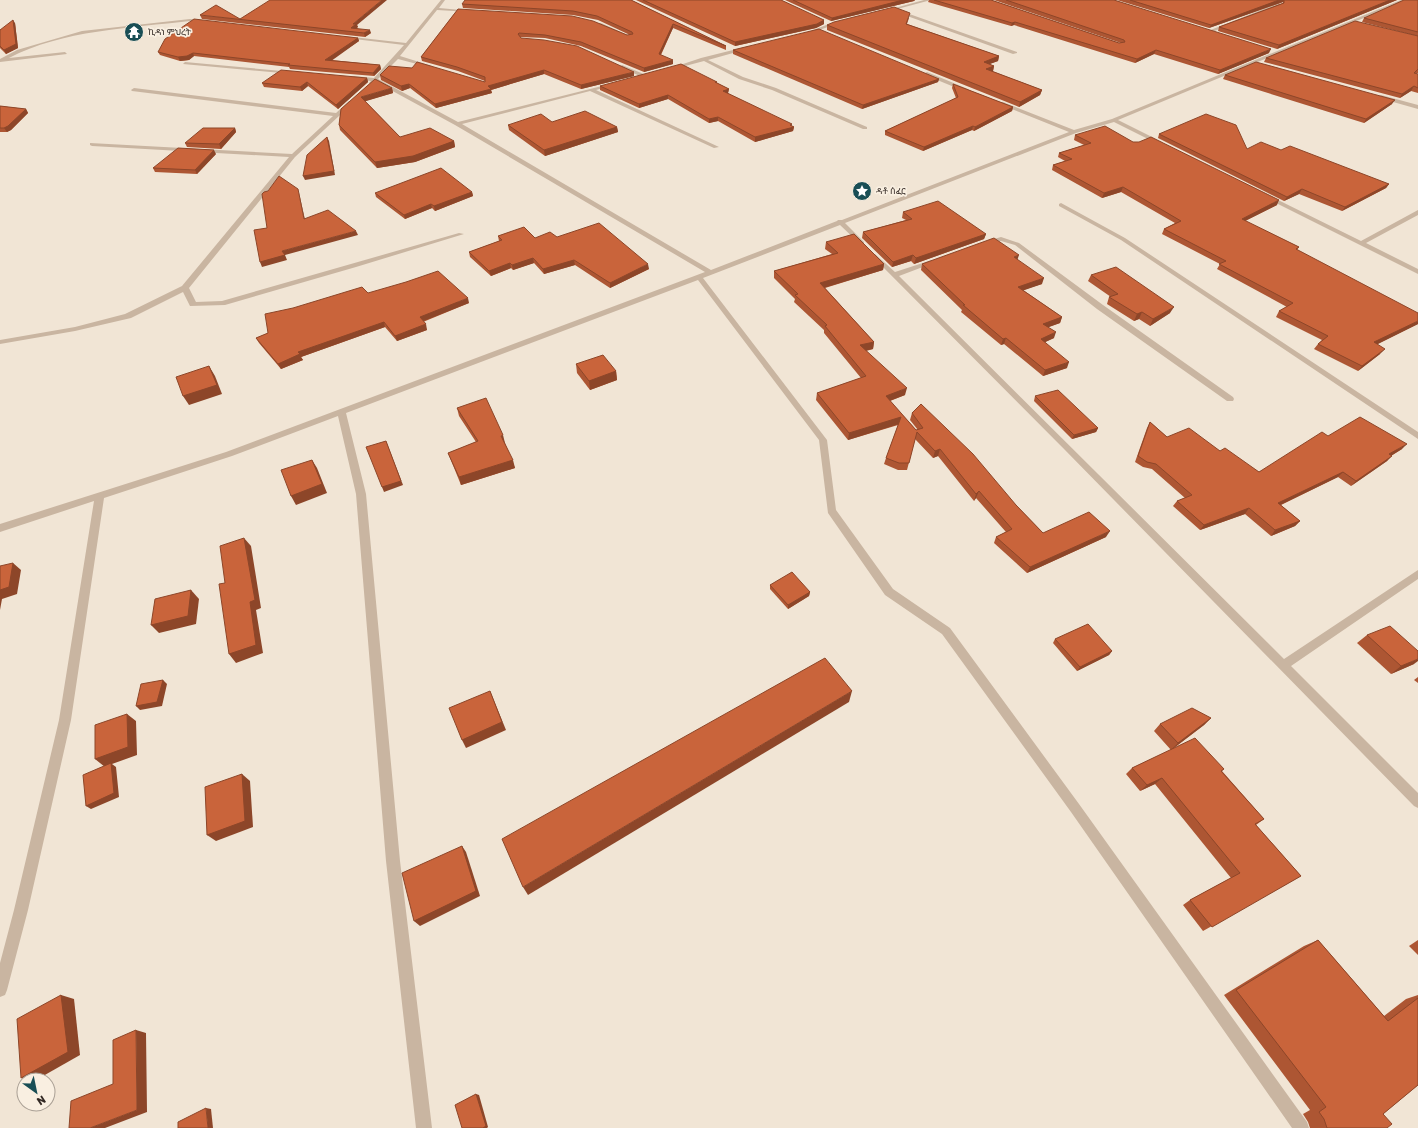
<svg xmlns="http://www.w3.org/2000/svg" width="1418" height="1128" font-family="Rubik,'Noto Sans Ethiopic',sans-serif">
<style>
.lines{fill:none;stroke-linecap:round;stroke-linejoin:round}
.minor{fill:#c9b5a1;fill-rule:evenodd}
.wall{fill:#ad5633}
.shaded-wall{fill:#8d4629}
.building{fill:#c9643b;stroke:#8d4629}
.labels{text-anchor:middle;stroke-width:3.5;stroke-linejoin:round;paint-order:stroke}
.far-poi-label{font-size:9px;fill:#332924;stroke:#f9efe1;text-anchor:start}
</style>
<rect width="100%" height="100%" fill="#f1e5d5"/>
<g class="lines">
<g class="minor">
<polygon points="441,0 445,0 439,8 472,11 470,12 437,10 400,56 432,66 432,68 398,59 378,79 458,122 614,83 614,85 596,90 719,147 714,148 590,91 462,124 711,270 837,221 838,220 842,220 1069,132 999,104 999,102 1003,102 1074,130 1112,119 1401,0 1407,0 1118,120 1162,142 1162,144 1158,144 1114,122 1076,133 845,223 864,242 864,244 860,244 840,225 703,278 827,440 836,510 893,589 950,628 1079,804 1307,1122 1309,1128 1292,1128 1071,812 942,634 885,595 828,513 819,440 698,280 346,413 366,494 400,861 432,1128 416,1128 386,861 356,494 338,416 232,456 104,498 71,720 28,910 7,990 5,995 0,997 0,963 14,910 59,720 94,501 0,532 0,524 226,452 705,272 455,125 376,82 372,85 369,83 371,81 352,79 351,78 354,76 374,78 404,45 346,38 344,36 406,43"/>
<polygon points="924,0 931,0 886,12 884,11"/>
<polygon points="1278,3 1282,4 1212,32 1208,31"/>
<polygon points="898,10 1017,52 1017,53 1013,54 896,12"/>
<path d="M190,19L207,21L205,22L190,21C131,28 62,30 9,58L65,52L67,54L0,62V59L17,50L82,31Z"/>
<polygon points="837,21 841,22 809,34 805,33"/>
<polygon points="597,23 601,23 632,37 628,38 597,25"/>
<polygon points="749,46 751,48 708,60 743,77 776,88 867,127 867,129 863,129 772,90 739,79 704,61 670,70 668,69 701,58"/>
<polygon points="185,62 293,72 295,73 293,74 183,64"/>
<polygon points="622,65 646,75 647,76 642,77 620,67"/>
<polygon points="927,72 968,89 969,90 964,91 925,75 925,73"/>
<polygon points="134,88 336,113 349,101 354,102 295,157 189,288 196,302 222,301 459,233 464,234 356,267 225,305 190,306 183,292 131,318 75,331 0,344 0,340 75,327 125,314 182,286 289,157 92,146 90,145 90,143 292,154 333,116 132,91 131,90"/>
<polygon points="1381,95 1418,105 1418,109 1379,98 1378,97"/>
<polygon points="1266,194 1361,241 1418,210 1418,215 1366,243 1418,269 1418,274 1264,197 1263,196"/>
<polygon points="1061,203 1125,238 1418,432 1418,439 1121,240 1059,206 1059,204"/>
<polygon points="1001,237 1019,243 1103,305 1233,397 1234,399 1233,401 1227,401 1097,309 1015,245 1001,241 983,245 980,243"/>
<polygon points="875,254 895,272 932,260 936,260 936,262 899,276 1284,659 1418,570 1418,579 1291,666 1418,793 1418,808 1414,806 1065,450 873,257 872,256"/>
</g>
</g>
<g class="wall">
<polygon points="631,0 726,46 726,50 673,28 661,55 673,64 644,72 581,46 545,38 520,37 521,38 634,76 581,89 544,74 491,90 492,93 436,108 410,88 402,91 381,80 380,75 485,82 485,81 458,71 422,61 421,57 458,9 627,35 630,35 598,20 573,15 463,8 462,4"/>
<polygon points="636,0 781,0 824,24 816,28 735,46"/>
<polygon points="785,0 915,0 914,1 831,21"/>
<polygon points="929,0 991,0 1119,43 1121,43 994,0 1114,0 1269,53 1218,74 1154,54 1135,63 1014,25 1011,26 928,2"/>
<polygon points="1117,0 1397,0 1277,49 1218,31 1219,27 1283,3 1283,2 1209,28"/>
<polygon points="1418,0 1418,73 1415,73 1418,74 1418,93 1411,91 1400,98 1264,62 1266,58 1417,36 1362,22 1364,18"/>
<polygon points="200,15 240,19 357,25 358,27 356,28 371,33 365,37 202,19"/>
<polygon points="909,18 907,24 999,56 998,61 989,64 994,66 993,71 992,71 1042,90 1040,95 1019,107 827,30 827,25"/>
<polygon points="15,23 18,48 6,54 0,48 0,30"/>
<polygon points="358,38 359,41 331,60 380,65 381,69 374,76 290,69 289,67 194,56 189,60 180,61 160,55 158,52"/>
<polygon points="733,50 939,79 938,82 862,109 733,54"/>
<polygon points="1225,75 1392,104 1364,123 1223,79"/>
<polygon points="367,78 368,82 338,109 308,86 302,91 264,87 262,83"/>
<polygon points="717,82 717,83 729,89 728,93 727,93 794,127 793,131 755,142 718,121 709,123 668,99 639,108 600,90 600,86"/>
<polygon points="953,84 1013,107 1012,111 974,131 972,130 923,151 885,135 885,131 956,98 952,88"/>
<polygon points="392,88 393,93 365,101 400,137 454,141 455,147 415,162 377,168 340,130 339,125 341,109"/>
<polygon points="0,106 26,109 28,113 11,130 7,132 0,132"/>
<polygon points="552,122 617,127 618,132 545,156 509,130 508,125"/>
<polygon points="235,128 236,132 221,149 187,147 185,143"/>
<polygon points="1159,134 1247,149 1281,150 1389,184 1386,188 1342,211 1299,194 1284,201 1158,138"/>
<polygon points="1075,135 1133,142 1277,205 1245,221 1299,247 1297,250 1418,324 1377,344 1380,354 1358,371 1314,349 1318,344 1322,340 1276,317 1279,311 1287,307 1217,269 1220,264 1162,234 1164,229 1175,223 1121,192 1102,198 1052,170 1053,165 1065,161 1058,157 1059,153 1084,145 1074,140"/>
<polygon points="216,154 197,174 155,172 153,168"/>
<polygon points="472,192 473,196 435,211 432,208 405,219 376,197 375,193"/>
<polygon points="903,212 986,234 984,239 914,264 911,261 892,267 862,238 863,232 906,220 902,218"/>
<polygon points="498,236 535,238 557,237 649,269 610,288 575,265 544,274 534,263 513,270 511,268 491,276 470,257 469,252 499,241"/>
<polygon points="826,242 884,264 883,270 825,288 874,342 873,349 866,351 905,395 890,401 916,430 918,430 910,420 912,413 1016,505 1043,533 1106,537 1027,573 994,543 996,537 1006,532 976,498 974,501 938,456 933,458 915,439 907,470 898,470 884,464 886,458 898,425 848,440 816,400 817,393 861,378 824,333 824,330 794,302 795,299 774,278 774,271 832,254 825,249"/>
<polygon points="1017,259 1042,284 1023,290 1062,317 1060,323 1048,327 1054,338 1045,342 1067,368 1043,376 1004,344 1001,345 961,312 962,310 921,270 922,264"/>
<polygon points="1091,275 1170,313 1150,326 1139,319 1134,321 1107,304 1109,297 1111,297 1088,281"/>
<polygon points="368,293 469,303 423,322 427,330 397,341 385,327 301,357 303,360 281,369 259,343 256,338"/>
<polygon points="576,364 616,371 617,380 590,390 577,373"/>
<polygon points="1035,396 1098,428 1096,432 1072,439 1034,401"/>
<polygon points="457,408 505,443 515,468 461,485 448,453 476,442 459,416"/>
<polygon points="1150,422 1167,437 1220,451 1259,472 1328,436 1402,449 1391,456 1387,461 1351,486 1338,477 1281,505 1300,521 1295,526 1271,536 1245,514 1200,530 1173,506 1177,501 1185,498 1152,469 1143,467 1135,462 1147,428"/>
<polygon points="770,585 810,592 809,596 788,609 770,589"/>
<polygon points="1367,635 1414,664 1391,674 1357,643"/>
<polygon points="1055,639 1112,651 1109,655 1077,671 1053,643"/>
<polygon points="1418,677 1418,683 1414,680"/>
<polygon points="1211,718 1204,725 1174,748 1224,769 1222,771 1264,819 1256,825 1301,876 1203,931 1183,905 1190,900 1231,878 1155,784 1140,791 1126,774 1132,768 1171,750 1154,731 1160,724"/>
<polygon points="1318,940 1384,1016 1406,999 1418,995 1418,1085 1383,1114 1387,1128 1310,1128 1308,1122 1303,1114 1310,1110 1224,995 1304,946"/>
<polygon points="1418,940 1418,955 1409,946"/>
</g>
<g class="shaded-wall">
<polygon points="382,0 387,0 357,25 358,27 352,32 351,28 353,24"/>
<polygon points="903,0 915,0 914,1 831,21 832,18"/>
<polygon points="1279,0 1284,0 1283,2 1209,28 1211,25"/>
<polygon points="1390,0 1397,0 1277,49 1279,45"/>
<polygon points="13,20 15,23 18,48 6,54 4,50"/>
<polygon points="824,20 824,24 816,28 735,46 735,42"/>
<polygon points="1015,22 1014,25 1011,26 1012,23"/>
<polygon points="673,24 673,28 659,58 659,54"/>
<polygon points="370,30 371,33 365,37 364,33"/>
<polygon points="358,38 359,41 327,64 325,60"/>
<polygon points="1271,49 1269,53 1218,74 1220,70"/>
<polygon points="1156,50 1154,54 1135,63 1137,59"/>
<polygon points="193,53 194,56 189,60 180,61 178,57"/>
<polygon points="999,56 998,61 982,67 984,62"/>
<polygon points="673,60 673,64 644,72 644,68"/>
<polygon points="380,65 381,69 374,76 373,73"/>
<polygon points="994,66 993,71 984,74 986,69"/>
<polygon points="544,70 544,74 491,90 492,93 436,108 435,104 488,86"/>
<polygon points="634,72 634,76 581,89 581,85"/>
<polygon points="367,78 368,82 338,109 336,105"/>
<polygon points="939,79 938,82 862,109 863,105"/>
<polygon points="307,82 308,86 302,91 300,87"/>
<polygon points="409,84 410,88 402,91 401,86"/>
<polygon points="1414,86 1411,91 1400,98 1402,94"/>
<polygon points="392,88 393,93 363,102 361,97"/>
<polygon points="729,89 728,93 723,95 723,91"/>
<polygon points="1042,90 1040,95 1019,107 1020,102"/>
<polygon points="668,95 668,99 639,108 639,104"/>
<polygon points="1395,100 1392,104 1364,123 1366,119"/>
<polygon points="1013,107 1012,111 974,131 975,127"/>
<polygon points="26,109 28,113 11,130 7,132 4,128"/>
<polygon points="718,117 718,121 709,123 709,119"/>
<polygon points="792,124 791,128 794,127 793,131 755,142 755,137"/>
<polygon points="973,126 972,130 923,151 924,147"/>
<polygon points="617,127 618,132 545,156 544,150"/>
<polygon points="235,128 236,132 221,149 219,144"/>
<polygon points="327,137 329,141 335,175 305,180 303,176"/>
<polygon points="454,141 455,147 415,162 377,168 375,162"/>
<polygon points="214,150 216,154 197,174 195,170"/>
<polygon points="1389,184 1386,188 1342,211 1345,207"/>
<polygon points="1123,187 1121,192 1102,198 1104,193"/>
<polygon points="298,189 299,193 306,224 304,219"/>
<polygon points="1302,189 1299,194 1284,201 1287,197"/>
<polygon points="472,192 473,196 435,211 434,206"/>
<polygon points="1279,200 1277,205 1239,224 1242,219"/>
<polygon points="431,204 432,208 405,219 404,215"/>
<polygon points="356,231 358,235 285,255 287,260 262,267 260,262 282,251"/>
<polygon points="986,234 984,239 914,264 916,258"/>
<polygon points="913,255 911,261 892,267 893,262"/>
<polygon points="1019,255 1017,261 1014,257"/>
<polygon points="533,258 534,263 513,270 512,265"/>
<polygon points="574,260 575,265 544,274 543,269"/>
<polygon points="510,263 511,268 491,276 489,271"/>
<polygon points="648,264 649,269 610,288 610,283"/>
<polygon points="884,264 883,270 820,289 820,283"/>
<polygon points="1044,278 1042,284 1016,293 1018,287"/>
<polygon points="468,298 469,303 421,322 420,317"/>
<polygon points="1174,307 1170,313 1150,326 1153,319"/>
<polygon points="1142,312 1139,319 1134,321 1137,314"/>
<polygon points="1062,317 1060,323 1041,330 1043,324"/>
<polygon points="1418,321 1418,324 1370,348 1374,342"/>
<polygon points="384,322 385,327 301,357 303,360 281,369 278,364 298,352"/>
<polygon points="426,324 427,330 397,341 395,336"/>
<polygon points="1056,332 1054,338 1039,345 1041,339"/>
<polygon points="1006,338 1004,344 1001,345 1003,339"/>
<polygon points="874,342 873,349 859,352 860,345"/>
<polygon points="1385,349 1380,354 1358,371 1362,366"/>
<polygon points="1069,362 1067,368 1043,376 1045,370"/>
<polygon points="209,366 215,376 222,394 189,405 183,396"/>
<polygon points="616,371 617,380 590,390 589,381"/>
<polygon points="907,388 905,395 884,403 886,396"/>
<polygon points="901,417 899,424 848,440 849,433"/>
<polygon points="1098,428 1096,432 1072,439 1074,435"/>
<polygon points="503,435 505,443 503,443 501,436"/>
<polygon points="386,441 403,485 384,492 382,487"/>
<polygon points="1407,444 1402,449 1384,460 1389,454"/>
<polygon points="940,449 938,456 933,458 935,451"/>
<polygon points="1392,456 1387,461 1351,486 1356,481"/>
<polygon points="312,460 317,468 327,493 296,505 291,496"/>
<polygon points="513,460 515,468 461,485 459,477"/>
<polygon points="1343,472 1338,477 1274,508 1278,503"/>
<polygon points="979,491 976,498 974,501 976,494"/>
<polygon points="1249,508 1245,514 1200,530 1204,525"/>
<polygon points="1300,521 1295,526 1271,536 1275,530"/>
<polygon points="1110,531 1106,537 1027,573 1030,567"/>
<polygon points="244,538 251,546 261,608 256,610 263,653 236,663 229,654 250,602"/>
<polygon points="13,563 21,570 17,594 2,599 0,610 0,590"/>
<polygon points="191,590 199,599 196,624 159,633 151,625"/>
<polygon points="810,592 809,596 788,609 788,605"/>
<polygon points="1112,651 1109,655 1077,671 1080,667"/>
<polygon points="1418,659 1418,661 1414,664 1391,674 1401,666"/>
<polygon points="163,680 167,684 162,706 140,710 136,706"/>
<polygon points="490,691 506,730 466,748 462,740"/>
<polygon points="852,691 849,702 528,895 523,887"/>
<polygon points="127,714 136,721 137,755 112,764 116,767 119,797 91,809 86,806 105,767 95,759"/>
<polygon points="1211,718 1204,725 1171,750 1178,743"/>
<polygon points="242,774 250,781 253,827 216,841 207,835"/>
<polygon points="1162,778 1155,784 1140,791 1147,785"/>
<polygon points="462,846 466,852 480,896 420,926 414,921"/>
<polygon points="61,995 74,999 80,1055 36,1080 32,1080 21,1078"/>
<polygon points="136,1030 146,1033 147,1112 105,1128 90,1128 137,1110"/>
<polygon points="476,1094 479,1095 488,1127 487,1128 483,1128"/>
<polygon points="206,1108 211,1109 213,1128 208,1128"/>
</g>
<g class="building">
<polygon points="270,0 382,0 353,24 356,24 351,28 370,30 364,33 200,15 216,5 240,19"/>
<polygon points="465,0 631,0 726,46 673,24 659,54 673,60 644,68 581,42 545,35 519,33 518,34 521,38 544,40 577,46 634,72 581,85 544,70 488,86 491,89 435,104 409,84 401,86 380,75 389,66 412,68 417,62 485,82 485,77 457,67 421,57 458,9 572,16 593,21 627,35 633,34 632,32 597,16 573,11 462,4"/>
<polygon points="643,0 781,0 824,20 817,24 735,42"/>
<polygon points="793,0 903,0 832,18"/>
<polygon points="934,0 991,0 1119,43 1125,42 1124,40 1006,0 1114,0 1271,49 1220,70 1156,50 1137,59 1015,22 1012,23"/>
<polygon points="1130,0 1279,0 1211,25"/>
<polygon points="1284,0 1390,0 1279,45 1219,27 1284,3"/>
<polygon points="1404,0 1418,0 1418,32 1364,18"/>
<polygon points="894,7 910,13 906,24 999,56 984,62 994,66 986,69 1042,90 1020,102 827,25 834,22"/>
<polygon points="194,19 358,38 325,60 380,65 373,73 288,65 290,64 193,53 187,56 178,57 158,52 165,39"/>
<polygon points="13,20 16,44 4,50 0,46 0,30"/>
<polygon points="1355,21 1418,36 1418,69 1414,73 1418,74 1418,88 1414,86 1402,94 1266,58"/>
<polygon points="819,29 939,79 863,105 733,50"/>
<polygon points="1256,62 1395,100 1366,119 1225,75"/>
<polygon points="681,64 717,82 715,82 729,89 723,91 792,124 790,125 794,127 755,137 718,117 709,119 668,95 639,104 600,86"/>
<polygon points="281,70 367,78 336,105 307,82 300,87 262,83"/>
<polygon points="375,79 392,88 361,97 400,137 430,128 454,141 413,156 375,162 339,125 341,109"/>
<polygon points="953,84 1013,107 975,127 973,126 924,147 885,131 958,97"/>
<polygon points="0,106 26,109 8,126 4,128 0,128"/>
<polygon points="585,111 617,127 544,150 508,125 541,114 552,122"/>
<polygon points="1206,114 1236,125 1247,149 1261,142 1281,150 1290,146 1389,184 1345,207 1302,189 1287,197 1159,134"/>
<polygon points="1105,126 1133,142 1139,142 1151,137 1279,200 1242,219 1299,247 1296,249 1418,313 1418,321 1374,342 1385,349 1362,366 1318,344 1328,336 1279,311 1293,303 1219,264 1226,261 1164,229 1181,221 1123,187 1104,193 1053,165 1072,159 1059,153 1091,143 1075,135"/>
<polygon points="203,128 235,128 219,144 185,143"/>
<polygon points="327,137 334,171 303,176 307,155"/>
<polygon points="178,148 214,150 195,170 153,168"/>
<polygon points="441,168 472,192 434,206 431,204 404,215 375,193"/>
<polygon points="279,176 298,189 304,219 328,210 356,231 282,251 285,255 260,262 254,230 267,228 262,194 264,192 268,191"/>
<polygon points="938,201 986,234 916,258 913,255 893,262 863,232 912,219 903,212"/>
<polygon points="599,223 648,264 610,283 574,260 543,269 533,258 512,265 510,263 489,271 469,252 502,240 498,236 524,227 535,238 550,232 557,237"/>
<polygon points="854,234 884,264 820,283 874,342 860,345 907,388 886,396 916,430 923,428 912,413 921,404 973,454 1016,505 1043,533 1089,512 1110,531 1030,567 996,537 1012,529 979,491 976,494 940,449 935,451 917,432 909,463 899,463 886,458 901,417 849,433 817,393 866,376 825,326 827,325 795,295 798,294 774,271 838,253 826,242"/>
<polygon points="994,238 1019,255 1014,257 1044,278 1018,287 1062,317 1043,324 1056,332 1041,339 1069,362 1045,370 1006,338 1003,339 963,305 965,305 922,264"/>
<polygon points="1116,267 1174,307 1153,319 1142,312 1137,314 1109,297 1118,294 1091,275"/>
<polygon points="438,271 468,298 420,317 426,324 395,336 384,322 298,352 300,354 278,364 256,338 268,333 265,314 293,308 362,287 368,293 406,282"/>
<polygon points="603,355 616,371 589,381 576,364"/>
<polygon points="209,366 217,385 183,396 176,377"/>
<polygon points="1058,390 1098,428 1074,435 1035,396"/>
<polygon points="486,398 503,435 501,436 513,460 459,477 448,453 478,441 457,408"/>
<polygon points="1360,417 1407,444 1389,454 1392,456 1356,481 1343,472 1278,503 1300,521 1275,530 1249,508 1204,525 1177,501 1192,495 1156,464 1147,462 1138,456 1150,422 1167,437 1189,428 1220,451 1225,448 1259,472 1322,432 1328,436"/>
<polygon points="386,441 401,481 382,487 366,447"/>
<polygon points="312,460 322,484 291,496 281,470"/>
<polygon points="244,538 255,600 250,602 256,645 229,654 219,584 225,583 220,546"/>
<polygon points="13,563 9,587 0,590 0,566"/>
<polygon points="792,572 810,592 788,605 770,585"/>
<polygon points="191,590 188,616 151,625 155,599"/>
<polygon points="1088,624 1112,651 1080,667 1055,639"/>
<polygon points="1390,626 1418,651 1418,659 1401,666 1367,635"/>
<polygon points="825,658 852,691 523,887 502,839"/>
<polygon points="163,680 157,702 136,706 141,684"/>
<polygon points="490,691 502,722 462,740 449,708"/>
<polygon points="1192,708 1211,718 1178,743 1160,724"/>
<polygon points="127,714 128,747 95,759 95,725"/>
<polygon points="1195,738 1224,769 1221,771 1264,819 1255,824 1301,876 1212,927 1190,900 1240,873 1162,778 1147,785 1132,768"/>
<polygon points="111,763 114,793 86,806 83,775"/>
<polygon points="242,774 245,821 207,835 205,787"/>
<polygon points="462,846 476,891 414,921 402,873"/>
<polygon points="1318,940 1388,1021 1418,998 1418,1085 1383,1114 1392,1124 1387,1128 1327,1128 1324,1119 1319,1112 1326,1107 1236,990"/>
<polygon points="61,995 68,1052 21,1078 17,1019"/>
<polygon points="136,1030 137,1110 90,1128 69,1128 71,1101 113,1084 113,1040"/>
<polygon points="476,1094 486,1126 483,1128 462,1128 455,1105"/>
<polygon points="206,1108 208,1128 178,1128 178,1122"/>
</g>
<defs>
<g id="temple-disc" transform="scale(1)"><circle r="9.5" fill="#194e55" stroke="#f9efe1"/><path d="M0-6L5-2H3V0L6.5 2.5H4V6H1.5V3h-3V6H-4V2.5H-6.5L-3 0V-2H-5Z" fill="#fff"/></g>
<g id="sight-disc" transform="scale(1)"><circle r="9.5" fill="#194e55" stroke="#f9efe1"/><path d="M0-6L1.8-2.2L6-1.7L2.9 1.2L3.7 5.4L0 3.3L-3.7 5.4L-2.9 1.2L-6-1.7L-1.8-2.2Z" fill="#fff"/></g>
</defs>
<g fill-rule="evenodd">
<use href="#temple-disc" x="134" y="32"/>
<use href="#sight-disc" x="862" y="191"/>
</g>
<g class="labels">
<g class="far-poi-label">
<text x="148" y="35">ኪዳነ ምህረት</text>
<text x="876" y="194">ዳቶ ሰፈር</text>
</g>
</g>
<g transform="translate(36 1092) rotate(147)"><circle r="19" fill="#f9efe1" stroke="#aaa095"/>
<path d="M0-3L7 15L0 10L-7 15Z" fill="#194e55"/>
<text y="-6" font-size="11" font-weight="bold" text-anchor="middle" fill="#332924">N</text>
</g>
</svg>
